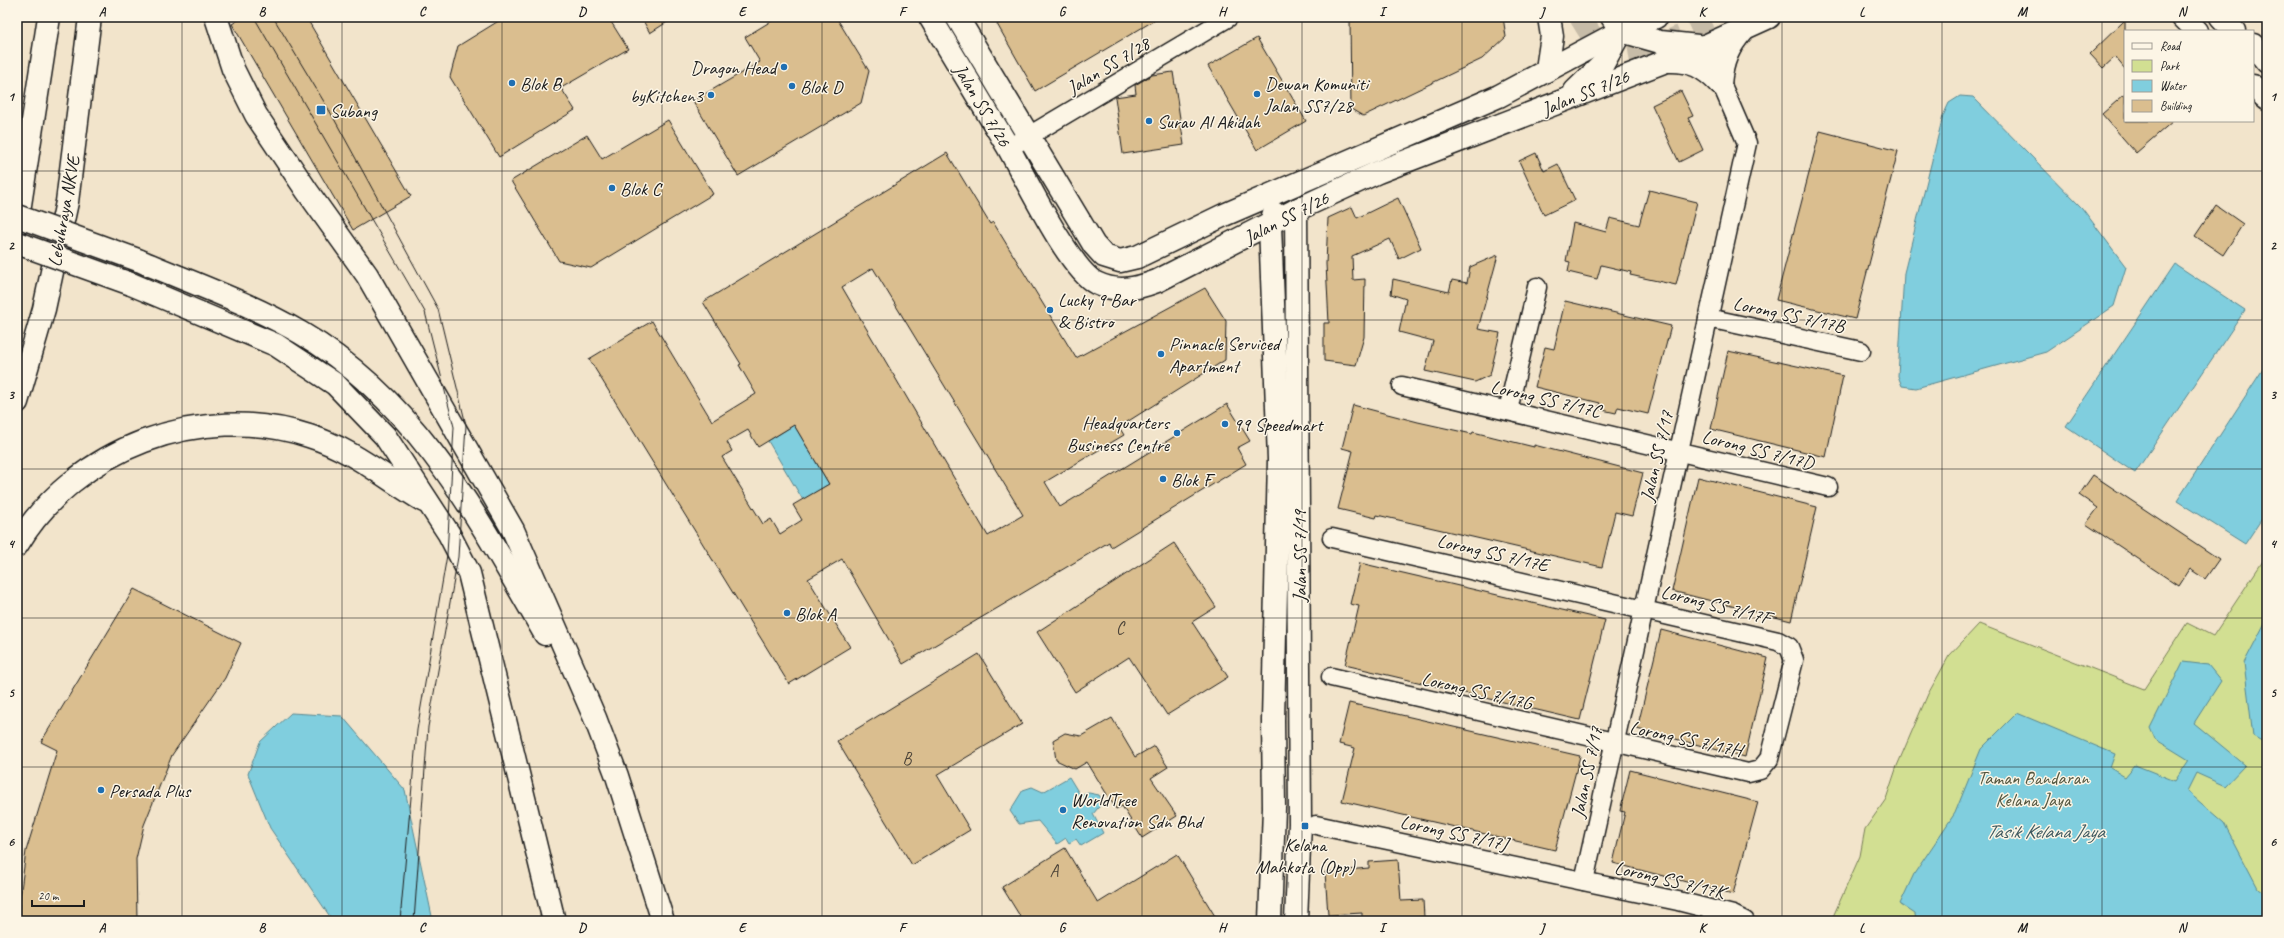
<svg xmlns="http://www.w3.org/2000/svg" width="2284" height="938" font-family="Caveat,sans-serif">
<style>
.green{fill:#d2df92;stroke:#777e57}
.water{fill:#80cede;stroke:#588790}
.building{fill:#dabe8f;stroke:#1c1c1c;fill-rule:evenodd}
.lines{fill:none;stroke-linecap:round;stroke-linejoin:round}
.tertiary-tunnel{stroke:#c7bca8;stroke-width:22;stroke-dasharray:22 11;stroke-linecap:butt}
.minor-casing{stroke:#1c1c1c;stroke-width:21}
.tertiary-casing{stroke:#1c1c1c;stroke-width:25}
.motorway-casing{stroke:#1c1c1c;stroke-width:25}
.minor{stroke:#fcf5e5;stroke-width:18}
.tertiary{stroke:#fcf5e5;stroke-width:22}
.motorway{stroke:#fcf5e5;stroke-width:22}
.tram{stroke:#1c1c1c;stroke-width:1}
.motorway-bridge-casing{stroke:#1c1c1c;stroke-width:25;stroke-linecap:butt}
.motorway-bridge{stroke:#fcf5e5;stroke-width:22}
.grid{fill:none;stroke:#1c1c1c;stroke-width:1;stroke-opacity:0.55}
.poi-dot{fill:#1f6fb2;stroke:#fcf5e5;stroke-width:1.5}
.labels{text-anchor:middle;stroke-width:3;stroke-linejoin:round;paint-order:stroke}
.number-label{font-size:17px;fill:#4c4439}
.street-label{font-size:19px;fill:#1c1c1c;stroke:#fcf5e5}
.poi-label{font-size:19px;fill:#1c1c1c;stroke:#fcf5e5;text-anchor:start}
.park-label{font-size:19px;fill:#53563f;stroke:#fcf5e5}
.water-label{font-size:20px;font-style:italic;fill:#3f5a60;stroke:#fcf5e5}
.neatline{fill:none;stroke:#1c1c1c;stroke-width:1.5}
.grid-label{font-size:13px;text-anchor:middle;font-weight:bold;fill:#1c1c1c}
</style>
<rect width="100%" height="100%" fill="#f2e4cb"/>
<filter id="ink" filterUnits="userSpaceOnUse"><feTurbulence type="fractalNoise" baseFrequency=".025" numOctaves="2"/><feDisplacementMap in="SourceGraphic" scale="8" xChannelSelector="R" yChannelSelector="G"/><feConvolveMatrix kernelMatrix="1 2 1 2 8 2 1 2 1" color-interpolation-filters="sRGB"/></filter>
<g filter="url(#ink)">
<polygon class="green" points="2267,555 2267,921 1831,921 1860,856 1865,829 1886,799 1897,766 1928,694 1949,656 1979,624 2144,689 2187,623 2213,636"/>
<g class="water">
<polygon points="1960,96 1973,97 2082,208 2126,267 2114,306 2046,352 1916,388 1902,386 1898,376 1904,273 1943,116 1949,103"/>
<polygon points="2175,264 2245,310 2135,473 2066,426"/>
<polygon points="2267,363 2267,511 2245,544 2177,501"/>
<polygon points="794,425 829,484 803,500 768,441"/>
<polygon points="2267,619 2267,744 2253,736 2244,663"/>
<polygon points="2183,662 2208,665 2221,681 2194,723 2245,765 2225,786 2196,773 2187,791 2224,823 2258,888 2267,895 2267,921 1916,921 1915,914 1900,904 1914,874 1955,813 1981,749 2017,713 2115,754 2110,768 2125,777 2135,765 2175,781 2189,760 2155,739 2150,728"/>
<polygon points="291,713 342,716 405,790 433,921 333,921 270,828 248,774 260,742"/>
<polygon points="1069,777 1080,795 1089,793 1099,795 1103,802 1093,814 1103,833 1081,846 1076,839 1069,843 1066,838 1057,844 1038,821 1019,824 1010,811 1023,790 1032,787 1043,792"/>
</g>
<g class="building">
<polygon points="243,17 306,17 411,196 353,230 232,24"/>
<polygon points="505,17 608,17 628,49 561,88 575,110 499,157 450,77 458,46"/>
<polygon points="641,17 675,17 650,33"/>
<polygon points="778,17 836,17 869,71 861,103 738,176 693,101 760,62 745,37"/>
<polygon points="1009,17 1160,17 1035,91 997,24"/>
<polygon points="1350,17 1503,17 1506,37 1482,59 1363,116 1351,109"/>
<polygon points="2125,20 2125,69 2115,57 2103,68 2090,54"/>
<polygon points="1257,38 1306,121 1257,150 1208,66"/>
<polygon points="1173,72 1184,145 1123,154 1115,97 1136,94 1135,85 1152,75"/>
<polygon points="1681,91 1693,116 1688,118 1703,150 1679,162 1652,105"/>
<polygon points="2125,94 2125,121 2173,121 2136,153 2102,114"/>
<polygon points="668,120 713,194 591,268 559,261 511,181 587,135 602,159"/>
<polygon points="1820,131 1898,151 1855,319 1776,300"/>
<path d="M947,153L990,224L993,222L1076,358L1205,288L1226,321L1225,360L1119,427L1124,435L1045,482L1060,507L1227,404L1250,441L1237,448L1246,464L1111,547L1109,542L903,664L842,559L808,579L850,647L789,684L589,359L652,321L712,421L756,394L739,365L741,364L703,302ZM873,268L1023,515L988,536L842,287ZM794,425L829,484L793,505L802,520L780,534L771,519L763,524L722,457L732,451L727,442L748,430L758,447Z"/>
<polygon points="1536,153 1544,171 1558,164 1575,200 1544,215 1519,161"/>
<polygon points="1649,190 1697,202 1676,285 1630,275 1631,272 1601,265 1597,279 1568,272 1570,262 1566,261 1573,223 1606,232 1610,218 1639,225"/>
<polygon points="1398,198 1421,248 1399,259 1390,239 1352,256 1353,280 1365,279 1364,337 1356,365 1324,361 1324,323 1329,323 1326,264 1328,218 1352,207 1357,218"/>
<polygon points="2216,205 2243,224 2223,255 2195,236"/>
<polygon points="1498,255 1478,329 1500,333 1490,375 1475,382 1425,371 1433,341 1399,332 1406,299 1391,294 1393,279 1449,292 1452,280 1467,283 1470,267"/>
<polygon points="1565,301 1671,326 1648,414 1618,407 1616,413 1598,409 1600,403 1535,387 1545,347 1554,349"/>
<polygon points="1728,351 1843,376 1826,457 1711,429"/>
<polygon points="1353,405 1418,422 1472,434 1473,432 1534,447 1534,445 1643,473 1632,516 1615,512 1602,567 1377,515 1376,518 1338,509 1353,451 1342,448"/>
<polygon points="2093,475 2219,559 2205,579 2190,569 2179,586 2086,524 2098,508 2079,495"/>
<polygon points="1698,477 1817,507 1791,621 1672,591"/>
<polygon points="1174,543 1216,607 1192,622 1228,677 1167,715 1129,657 1075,692 1037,632"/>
<polygon points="1360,563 1605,620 1580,720 1345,665 1359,606 1350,604"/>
<polygon points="134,589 241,643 225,678 172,755 144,825 136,859 137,921 17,921 26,851 57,750 41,742"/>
<polygon points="1661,630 1768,658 1745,757 1637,729"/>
<polygon points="979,654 1022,724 937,775 970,830 912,865 837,741"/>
<polygon points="1349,703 1580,756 1555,850 1342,801 1355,748 1339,744"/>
<polygon points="1112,718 1135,757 1154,746 1168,767 1151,778 1177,816 1142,838 1122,806 1116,809 1087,762 1075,769 1056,760 1053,740 1065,733 1081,736"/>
<polygon points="1630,770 1758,802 1733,894 1613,863 1625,812 1620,811"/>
<polygon points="1065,848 1098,903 1177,854 1218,921 1023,921 1002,887"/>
<polygon points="1398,860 1401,901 1423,900 1424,917 1362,921 1362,913 1328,915 1325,872 1369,868 1369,862"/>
</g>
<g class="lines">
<path class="tertiary-tunnel" d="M1580,17C1588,30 1597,47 1612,53C1634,61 1700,26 1722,17"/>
<g class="minor-casing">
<g id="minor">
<polyline points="1017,143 1229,17"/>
<polyline points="1708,318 1861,351"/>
<polyline points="1402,386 1828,487"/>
<polyline points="1508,410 1537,287"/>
<polyline points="1331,677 1748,773 1760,770 1769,759 1794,660 1789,647 1778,641 1332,538"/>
<polyline points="1316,825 1678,901 1733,915 1745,921"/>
<polyline points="1584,881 1747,143 1705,46"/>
</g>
</g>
<g class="tertiary-casing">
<g id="tertiary">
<path d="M930,17C956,60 982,103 1008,147C1025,177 1069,269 1096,283C1117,293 1136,289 1157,281L1296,210L1378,172L1705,46L1769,17"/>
<polyline points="957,17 1094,245 1104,256 1120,261 1137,257 1224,215 1499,96 1621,31 1656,17"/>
<polyline points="1612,17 1621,31 1660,42 1698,46"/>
<path d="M1668,61C1691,60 1704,67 1720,84"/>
<polyline points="1547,69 1552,36 1549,17"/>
<path d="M1720,84C1722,61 1728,47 1743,30"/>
<polyline points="1575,91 1603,64 1621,31"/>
<polyline points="1270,921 1274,808 1273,720 1279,459 1270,225 1274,213"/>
<polyline points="1296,921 1300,823 1296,210"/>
</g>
</g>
<g class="motorway-casing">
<g id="motorway">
<polyline points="216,17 233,69 256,115 307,191 367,275 513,530 595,718 617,776 663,921"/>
<polyline points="2183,17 2197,31"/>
<polyline points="2221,17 2234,31"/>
<polyline points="2253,45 2267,62"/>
<polyline points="2253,86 2267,99"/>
<polyline points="17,224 49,17"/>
<path d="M138,260C192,283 250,303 301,333C419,402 479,520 545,634"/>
<polyline points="131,284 276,345 335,384 385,436 449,534 469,573 554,921"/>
<polyline points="17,402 44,309 67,202 90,17"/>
<path d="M17,545C75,448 201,401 309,436C352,449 385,478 424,501"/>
</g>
</g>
<use href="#minor" class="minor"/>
<use href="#tertiary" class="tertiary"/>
<use href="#motorway" class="motorway"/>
<g class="tram">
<polyline points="254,17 425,312 454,427 447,555 417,730 400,921"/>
<polyline points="273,17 332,115 438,309 466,425 458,557 428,727 414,921"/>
</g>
<g class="motorway-bridge-casing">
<g id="motorway-bridge">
<polyline points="17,216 138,260"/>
<polyline points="17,243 131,284"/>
</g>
</g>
<use href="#motorway-bridge" class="motorway-bridge"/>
</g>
</g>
<path class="grid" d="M182,17V921M342,17V921M502,17V921M662,17V921M822,17V921M982,17V921M1142,17V921M1302,17V921M1462,17V921M1622,17V921M1782,17V921M1942,17V921M2102,17V921M17,171H2267M17,320H2267M17,469H2267M17,618H2267M17,767H2267"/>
<g class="poi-dot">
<circle cx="784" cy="67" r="4"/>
<circle cx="512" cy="83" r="4"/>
<circle cx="792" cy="86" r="4"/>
<circle cx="1257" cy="94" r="4"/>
<circle cx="711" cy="95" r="4"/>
<rect x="316" y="105" width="10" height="10" rx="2"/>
<circle cx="1149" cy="121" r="4"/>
<circle cx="612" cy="188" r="4"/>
<circle cx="1050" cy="310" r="4"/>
<circle cx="1161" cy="354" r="4"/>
<circle cx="1225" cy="424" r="4"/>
<circle cx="1177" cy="433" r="4"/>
<circle cx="1163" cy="479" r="4"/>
<circle cx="787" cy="613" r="4"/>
<circle cx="101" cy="790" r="4"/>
<circle cx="1063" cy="810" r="4"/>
<rect x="1301" y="822" width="8" height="8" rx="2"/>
</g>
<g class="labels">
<g class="number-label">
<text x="1120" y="633">C</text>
<text x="907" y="764">B</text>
<text x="1054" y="876">A</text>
</g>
<g class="street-label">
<text transform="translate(1108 65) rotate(-31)" y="7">Jalan SS 7/28</text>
<text transform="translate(1585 92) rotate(-22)" y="7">Jalan SS 7/26</text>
<text transform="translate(983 105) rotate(59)" y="7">Jalan SS 7/26</text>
<text transform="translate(63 211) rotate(-80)" y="7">Lebuhraya NKVE</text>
<text transform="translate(1286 217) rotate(-27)" y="7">Jalan SS 7/26</text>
<text transform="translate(1789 314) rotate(12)" y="7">Lorong SS 7/17B</text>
<text transform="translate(1546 398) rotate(13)" y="7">Lorong SS 7/17C</text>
<text transform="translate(1758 449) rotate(14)" y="7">Lorong SS 7/17D</text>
<text transform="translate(1656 456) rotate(-77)" y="7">Jalan SS 7/17</text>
<text transform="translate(1493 552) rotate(13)" y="7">Lorong SS 7/17E</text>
<text transform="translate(1299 556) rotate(-90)" y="7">Jalan SS 7/19</text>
<text transform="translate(1716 604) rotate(14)" y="7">Lorong SS 7/17F</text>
<text transform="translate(1477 690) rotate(13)" y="7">Lorong SS 7/17G</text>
<text transform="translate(1686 738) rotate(12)" y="7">Lorong SS 7/17H</text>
<text transform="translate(1586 772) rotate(-78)" y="7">Jalan SS 7/17</text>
<text transform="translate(1454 832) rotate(12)" y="7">Lorong SS 7/17J</text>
<text transform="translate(1670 879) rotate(13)" y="7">Lorong SS 7/17K</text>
</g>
<g class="poi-label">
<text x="776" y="74" text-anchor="end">Dragon Head</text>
<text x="520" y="90">Blok B</text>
<text x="1265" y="90">Dewan Komuniti<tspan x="1265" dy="22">Jalan SS7/28</tspan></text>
<text x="800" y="93">Blok D</text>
<text x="703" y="102" text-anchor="end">byKitchen3</text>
<text x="330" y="117">Subang</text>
<text x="1157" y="128">Surau Al Akidah</text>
<text x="620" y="195">Blok C</text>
<text x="1058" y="306">Lucky 9 Bar<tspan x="1058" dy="22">&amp; Bistro</tspan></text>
<text x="1169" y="350">Pinnacle Serviced<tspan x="1169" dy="22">Apartment</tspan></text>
<text x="1169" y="429" text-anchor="end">Headquarters<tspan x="1169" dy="22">Business Centre</tspan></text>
<text x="1233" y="431">99 Speedmart</text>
<text x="1171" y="486">Blok F</text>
<text x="795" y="620">Blok A</text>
<text x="109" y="797">Persada Plus</text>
<text x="1071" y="806">WorldTree<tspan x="1071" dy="22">Renovation Sdn Bhd</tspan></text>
<text x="1305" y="851" text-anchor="middle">Kelana<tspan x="1305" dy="22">Mahkota (Opp)</tspan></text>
</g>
<g class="park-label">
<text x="2033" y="784">Taman Bandaran<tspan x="2033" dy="22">Kelana Jaya</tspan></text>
</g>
<g class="water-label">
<text x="2045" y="838">Tasik Kelana Jaya</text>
</g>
</g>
<rect width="2284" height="938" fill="none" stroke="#fcf5e5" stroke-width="44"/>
<rect x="2124" y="30" width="130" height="92" fill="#fcf5e5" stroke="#a29e95"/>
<rect x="2132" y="43" width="20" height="6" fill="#fcf5e5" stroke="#a29e95"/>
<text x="2160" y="50" font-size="12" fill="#1c1c1c">Road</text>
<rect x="2132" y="60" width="20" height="12" fill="#d2df92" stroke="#a29e95"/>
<text x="2160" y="70" font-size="12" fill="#1c1c1c">Park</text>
<rect x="2132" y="80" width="20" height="12" fill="#80cede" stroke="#a29e95"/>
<text x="2160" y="90" font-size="12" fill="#1c1c1c">Water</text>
<rect x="2132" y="100" width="20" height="12" fill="#dabe8f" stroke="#a29e95"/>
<text x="2160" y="110" font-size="12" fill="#1c1c1c">Building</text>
<path d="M32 900v6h52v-6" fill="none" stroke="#1c1c1c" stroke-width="2"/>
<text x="38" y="900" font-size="12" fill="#1c1c1c" stroke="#fcf5e5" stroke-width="3" paint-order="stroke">20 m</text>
<rect x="22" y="22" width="2240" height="894" class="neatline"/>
<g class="grid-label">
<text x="102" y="16">A</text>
<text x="262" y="16">B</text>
<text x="422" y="16">C</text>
<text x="582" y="16">D</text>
<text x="742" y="16">E</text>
<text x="902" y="16">F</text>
<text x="1062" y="16">G</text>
<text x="1222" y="16">H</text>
<text x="1382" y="16">I</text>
<text x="1542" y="16">J</text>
<text x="1702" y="16">K</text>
<text x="1862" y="16">L</text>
<text x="2022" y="16">M</text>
<text x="2182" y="16">N</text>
<text x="11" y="101">1</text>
<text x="2273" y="101">1</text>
<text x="11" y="250">2</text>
<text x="2273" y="250">2</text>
<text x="11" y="399">3</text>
<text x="2273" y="399">3</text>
<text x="11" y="548">4</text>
<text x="2273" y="548">4</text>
<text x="11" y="697">5</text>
<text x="2273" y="697">5</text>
<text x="11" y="846">6</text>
<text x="2273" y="846">6</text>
<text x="102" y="932">A</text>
<text x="262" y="932">B</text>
<text x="422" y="932">C</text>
<text x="582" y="932">D</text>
<text x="742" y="932">E</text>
<text x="902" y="932">F</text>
<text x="1062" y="932">G</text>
<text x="1222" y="932">H</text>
<text x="1382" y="932">I</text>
<text x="1542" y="932">J</text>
<text x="1702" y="932">K</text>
<text x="1862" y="932">L</text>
<text x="2022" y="932">M</text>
<text x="2182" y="932">N</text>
</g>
</svg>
